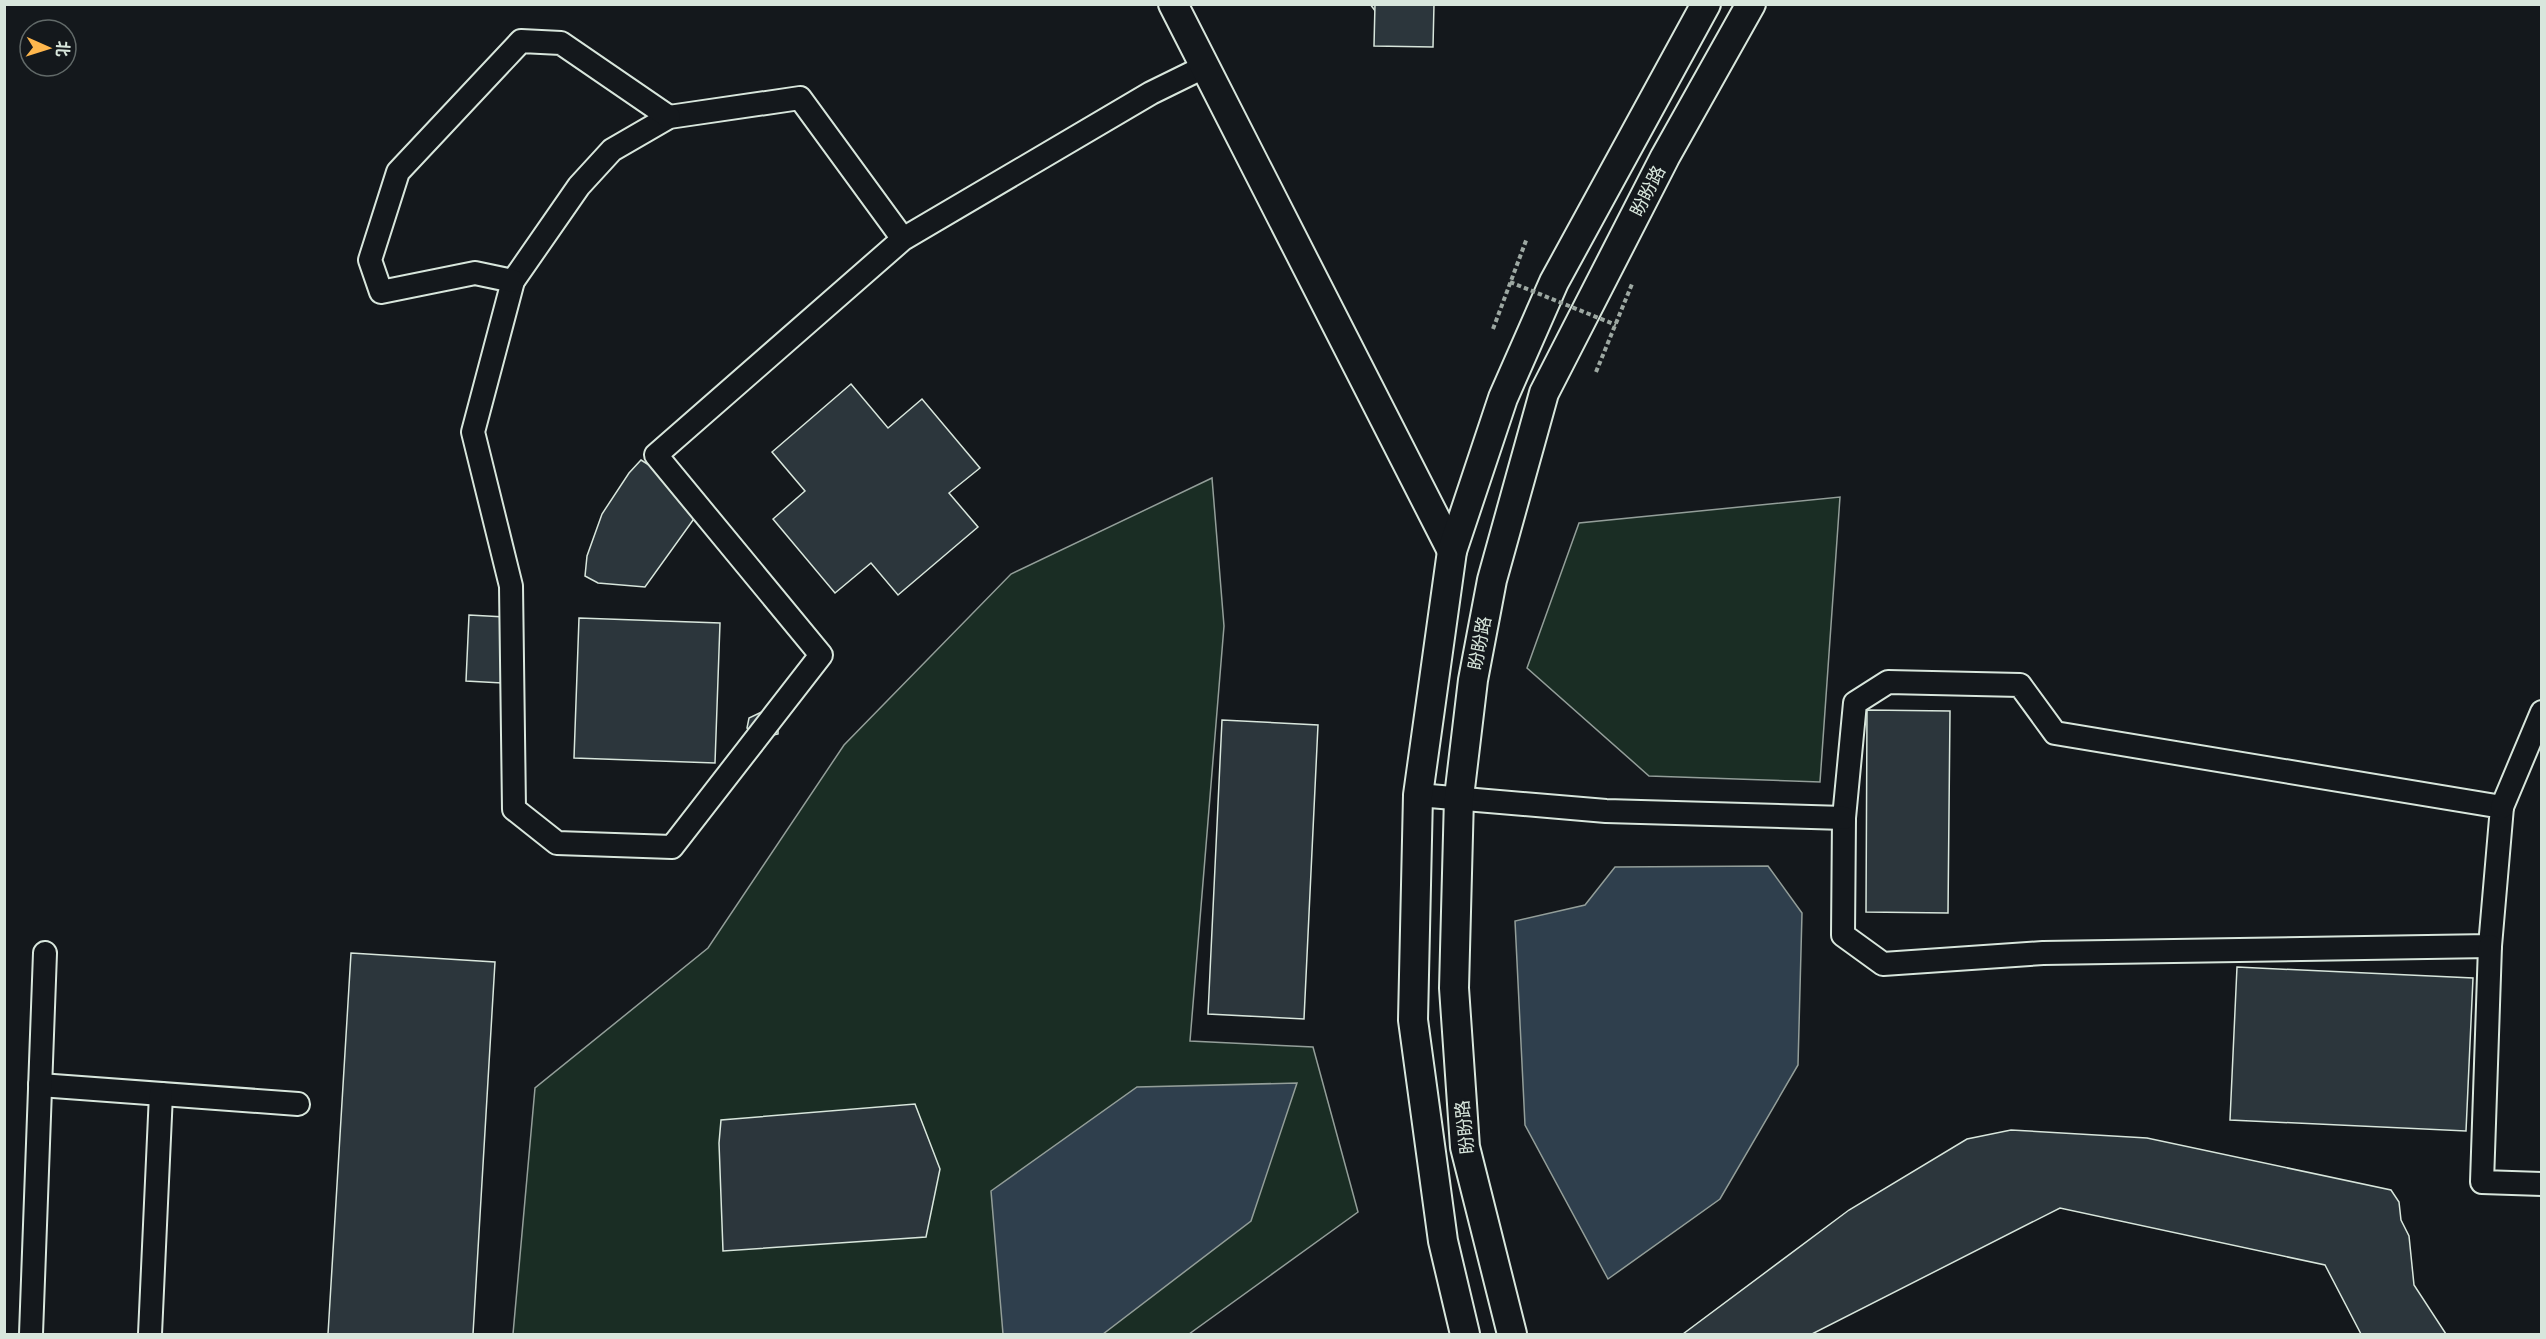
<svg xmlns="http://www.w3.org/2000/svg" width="2546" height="1339" font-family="Figtree,'Noto Sans SC',sans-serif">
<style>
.green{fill:#1a2d24;stroke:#939e99;stroke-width:1.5}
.water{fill:#2f3f4d;stroke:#939e99;stroke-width:1.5}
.building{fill:#2c363c;stroke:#d8e6dc;stroke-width:1.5}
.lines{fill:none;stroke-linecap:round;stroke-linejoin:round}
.minor-casing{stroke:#d8e6dc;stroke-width:26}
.major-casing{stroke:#d8e6dc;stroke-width:32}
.path{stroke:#9da8a2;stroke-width:4;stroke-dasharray:4.5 3;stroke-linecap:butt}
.minor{stroke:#14181c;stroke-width:22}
.major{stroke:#14181c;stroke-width:28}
.path-bridge{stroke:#9da8a2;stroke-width:4;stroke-dasharray:4.5 3;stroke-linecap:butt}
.labels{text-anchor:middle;stroke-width:4.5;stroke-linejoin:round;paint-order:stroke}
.street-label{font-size:18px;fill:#d8e6dc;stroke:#14181c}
</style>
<rect width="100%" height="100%" fill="#14181c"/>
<g class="green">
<polygon points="1212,478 1224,626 1190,1041 1313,1047 1358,1212 1189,1334 513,1334 535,1088 708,948 844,745 1011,574"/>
<polygon points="1840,497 1820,782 1649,776 1527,668 1579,523"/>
</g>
<g class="water">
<polygon points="1768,866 1802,913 1798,1065 1720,1199 1608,1279 1525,1125 1515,921 1585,905 1615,867"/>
<polygon points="1297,1083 1251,1221 1103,1334 1003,1334 991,1191 1137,1087"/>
</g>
<g class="building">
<polygon points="1370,4 1381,4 1382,6 1376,12"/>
<polygon points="1375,4 1434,4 1433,47 1374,46"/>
<polygon points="851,384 888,428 922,399 980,468 949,493 978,527 898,595 871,563 835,593 773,519 805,491 772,452"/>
<polygon points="641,460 665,475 696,516 645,587 598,583 585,576 587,556 602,514 629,473"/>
<polygon points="469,615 505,617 502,683 466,681"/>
<polygon points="579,618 720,623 715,763 574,758"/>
<polygon points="768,709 778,729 778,734 757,739 747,728 749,718"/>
<polygon points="1867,710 1950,711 1948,913 1866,912"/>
<polygon points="1222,720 1318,725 1304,1019 1208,1014"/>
<polygon points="351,953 495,962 473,1334 328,1334"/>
<polygon points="2237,967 2473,978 2466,1131 2230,1120"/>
<polygon points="915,1104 940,1169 926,1237 723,1251 719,1143 721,1120"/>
<polygon points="2011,1130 2147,1138 2391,1190 2399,1202 2401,1220 2409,1236 2414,1285 2446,1334 2361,1334 2325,1265 2060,1208 1812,1334 1683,1334 1849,1210 1967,1139"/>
</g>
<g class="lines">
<g class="minor-casing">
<g id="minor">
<polyline points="903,239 656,455 821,655 672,847 557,843 514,809 511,586 473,432 513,281 579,186 612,150 669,117 800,98 903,239 1151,93 1206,66"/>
<polyline points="513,281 475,273 381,292 370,260 398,172 521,41 561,43 669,117"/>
<polygon points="1888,682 2020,685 2055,733 2502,807 2490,946 2043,953 1883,964 1843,935 1844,818 1855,703"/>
<polyline points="1418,795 1606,811 1844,818"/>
<polyline points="2502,807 2542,712"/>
<polyline points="2490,946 2482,1182 2542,1184"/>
<polyline points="40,1085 298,1104"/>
<polyline points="31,1334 45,953"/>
<polyline points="150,1334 161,1094"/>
</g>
</g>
<g class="major-casing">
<g id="major">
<polyline points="1173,4 1452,551"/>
<polyline points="1465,1334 1443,1241 1413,1020 1418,795 1452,551 1503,398 1554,282 1706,4"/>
<polyline points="1512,1334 1465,1147 1454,988 1459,797 1473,680 1492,580 1544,393 1665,157 1751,4"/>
</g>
</g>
<g class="path">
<polyline points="1493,329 1527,238"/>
<polyline points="1596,372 1632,284"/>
</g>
<use href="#minor" class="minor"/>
<use href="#major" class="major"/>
<polyline class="path-bridge" points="1510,282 1616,325"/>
</g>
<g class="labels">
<g class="street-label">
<text transform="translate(1648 191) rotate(-63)" y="6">盼盼路</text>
<text transform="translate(1480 643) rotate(-79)" y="6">盼盼路</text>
<text transform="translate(1465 1127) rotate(-96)" y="6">盼盼路</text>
</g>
</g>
<rect width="2546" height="1339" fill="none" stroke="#d8e6dc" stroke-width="12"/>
<g transform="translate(48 48) rotate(93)"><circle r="28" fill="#14181c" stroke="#626a69" stroke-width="1.5"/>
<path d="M0-4.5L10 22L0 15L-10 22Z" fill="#ffb74d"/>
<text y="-9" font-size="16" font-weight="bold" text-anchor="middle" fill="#d8e6dc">北</text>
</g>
</svg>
